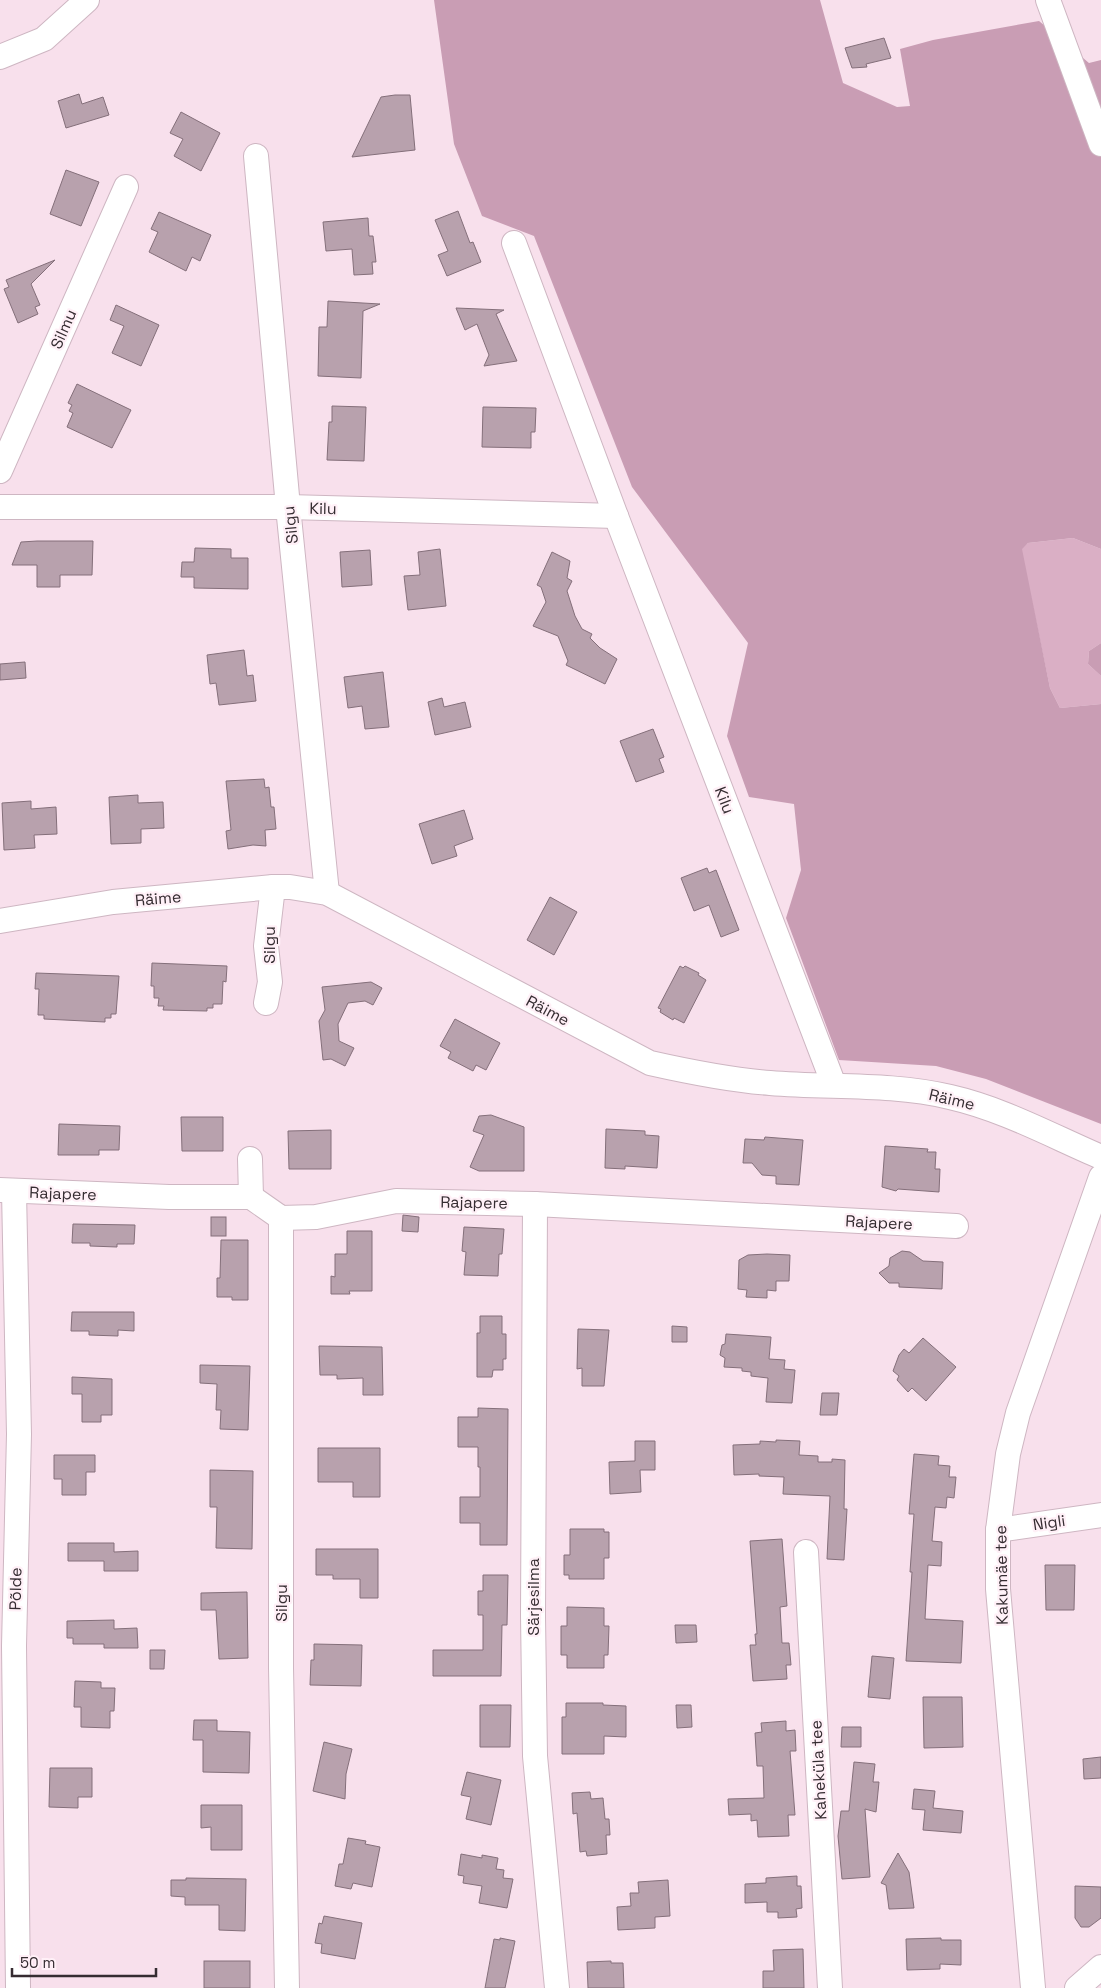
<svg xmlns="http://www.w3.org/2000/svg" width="1101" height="1988" font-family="'Space Grotesk',sans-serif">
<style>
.green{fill:#daafc5}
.forest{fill:#c99db4}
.building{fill:#b8a1ad;stroke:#846f7a}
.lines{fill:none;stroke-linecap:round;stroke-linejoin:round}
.minor-casing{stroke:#ceb6c2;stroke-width:26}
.minor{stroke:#fff;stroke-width:24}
.labels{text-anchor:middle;stroke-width:4.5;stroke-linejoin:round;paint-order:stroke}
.street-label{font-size:16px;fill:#352c31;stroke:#fff0f7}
</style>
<rect width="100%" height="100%" fill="#f8e0ec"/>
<polygon class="green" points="1073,538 1101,549 1101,643 1089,651 1088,664 1101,676 1101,704 1060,708 1050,688 1021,549 1028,543"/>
<g class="forest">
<polygon points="434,0 820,0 843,83 897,107 910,106 900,49 933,40 1039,21 1089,63 1101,60 1101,549 1073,538 1028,543 1022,549 1050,688 1060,708 1101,704 1101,1124 986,1079 936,1066 839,1060 786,918 801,870 794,804 749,797 727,736 748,643 632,487 534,236 482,216 454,144"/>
<polygon points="1101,643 1101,676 1088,664 1089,651"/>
</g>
<g class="building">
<polygon points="884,38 891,58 866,64 867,67 852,68 845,48"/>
<polygon points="79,94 82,104 103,97 109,115 66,128 58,101"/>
<polygon points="395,95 410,95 415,150 352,157 381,97"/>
<polygon points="181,112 220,133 201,171 174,156 183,139 170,133"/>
<polygon points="66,170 99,182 81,226 50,214"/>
<polygon points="458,211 470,243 473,242 481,262 447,276 438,255 448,251 435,220"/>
<polygon points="159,212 211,235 200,261 192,257 186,271 149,252 158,232 151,229"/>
<polygon points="368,218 369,236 373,236 376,262 372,262 373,274 354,275 352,249 326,251 323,222"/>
<polygon points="55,260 31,284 40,305 35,307 38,314 18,323 4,289 9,287 6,280"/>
<polygon points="328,301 380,304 363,311 361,378 318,376 319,327 327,327"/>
<polygon points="116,305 159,325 141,366 112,353 124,326 110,320"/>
<polygon points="456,308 504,310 496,314 517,361 484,366 489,355 477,324 465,330"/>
<polygon points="77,384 131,410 112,448 67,427 73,413 69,411 72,405 68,403"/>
<polygon points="332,406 366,407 364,461 327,460 329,422 332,422"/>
<polygon points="483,407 536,408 535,432 531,432 531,448 482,447"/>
<polygon points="37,541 93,541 92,575 60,575 60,587 37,587 37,565 12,565 21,542"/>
<polygon points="195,548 231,549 231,558 248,558 248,589 194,588 194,577 181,577 182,562 194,562"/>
<polygon points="440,549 446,606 408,610 404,576 420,575 418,552"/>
<polygon points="370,550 372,585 342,587 340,552"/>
<polygon points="552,552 570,561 567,578 572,581 567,591 575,616 582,629 592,634 590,638 600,648 617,659 605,684 566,665 568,661 558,636 533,626 546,602 541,587 537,585"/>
<polygon points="244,650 247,676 253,675 256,701 219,705 216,683 210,684 207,655"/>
<polygon points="25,662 26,678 0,680 0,664"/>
<polygon points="383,672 389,727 365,729 362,706 348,708 344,677"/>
<polygon points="442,698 444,707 465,702 471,727 435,735 428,702"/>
<polygon points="653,729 664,757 659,759 664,772 636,782 620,741"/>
<polygon points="264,779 265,788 269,787 271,807 274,807 276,829 265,830 266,846 253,845 228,849 226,831 231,830 226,781"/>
<polygon points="138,795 138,803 163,802 164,828 141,829 141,843 111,844 109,797"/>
<polygon points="31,801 31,809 56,807 57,834 34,835 35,848 4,850 2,803"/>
<polygon points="464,810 473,839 454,846 457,856 432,864 419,824"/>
<polygon points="707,868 709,873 716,870 739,930 721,937 709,905 694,911 681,878"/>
<polygon points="550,897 577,912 554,955 527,940"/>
<polygon points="152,963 227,966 226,982 223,981 222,1004 213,1004 213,1008 207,1008 207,1011 163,1010 164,1006 158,1006 159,998 154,998 154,986 151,986"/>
<polygon points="680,966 683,968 685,966 699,973 698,975 706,980 684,1023 674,1018 673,1020 660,1012 661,1009 658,1008"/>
<polygon points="36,973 119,976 116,1014 111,1014 111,1018 105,1018 105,1022 44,1019 44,1015 38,1015 39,989 35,989"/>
<polygon points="371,982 382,988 373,1005 365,1001 348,1003 338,1024 339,1041 354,1048 345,1066 331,1059 323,1060 319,1021 325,1010 322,987"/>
<polygon points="455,1019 500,1043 486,1070 476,1065 473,1071 448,1058 451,1052 440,1046"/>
<polygon points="491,1115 524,1127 524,1171 479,1171 470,1167 484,1135 473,1131 479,1116"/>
<polygon points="181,1117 223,1117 223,1151 182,1151"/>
<polygon points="59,1124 120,1126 119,1150 99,1150 99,1155 58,1155"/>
<polygon points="606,1129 645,1131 645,1135 659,1136 657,1168 625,1166 625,1169 605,1168"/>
<polygon points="331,1130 331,1169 289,1169 288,1131"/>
<polygon points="765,1137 803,1140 799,1185 776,1184 776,1176 762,1175 752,1163 743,1163 745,1139 764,1140"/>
<polygon points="885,1146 928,1149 927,1152 936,1152 935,1169 940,1169 939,1192 898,1189 896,1191 882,1187"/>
<polygon points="403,1215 419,1217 418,1232 402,1231"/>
<rect x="211" y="1217" width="15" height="19"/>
<polygon points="73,1224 135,1225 134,1244 117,1244 117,1247 90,1246 90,1243 72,1243"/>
<polygon points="464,1227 504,1229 502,1254 499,1254 498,1276 464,1275 466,1252 462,1251"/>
<polygon points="347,1231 372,1231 372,1291 349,1291 350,1294 331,1294 331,1276 335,1277 335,1254 347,1254"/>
<polygon points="221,1240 248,1240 248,1300 232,1300 232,1297 217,1297 217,1278 220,1278"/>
<polygon points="902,1251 910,1252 923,1261 943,1262 942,1289 899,1287 899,1283 889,1283 879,1273 889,1266 890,1258"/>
<polygon points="767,1254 790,1255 789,1281 776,1281 776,1291 767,1290 767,1298 746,1297 747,1290 738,1289 739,1260 748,1255"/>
<polygon points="72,1312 134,1312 134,1331 118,1330 118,1336 89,1335 89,1331 71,1331"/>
<polygon points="480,1316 502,1316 502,1334 506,1334 506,1359 503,1359 503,1370 493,1370 492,1377 477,1377 477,1333 480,1333"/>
<polygon points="672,1326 687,1327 687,1342 672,1342"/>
<polygon points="578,1329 609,1330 604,1386 582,1386 582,1368 577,1369"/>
<polygon points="726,1334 771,1337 769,1359 785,1360 784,1369 795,1370 792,1403 766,1402 768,1378 751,1376 751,1372 742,1371 742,1368 724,1367 725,1358 720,1355 722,1345 725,1344"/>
<polygon points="923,1338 956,1367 926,1401 912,1388 908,1392 897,1380 899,1376 893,1371 899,1355 904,1349 909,1353"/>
<polygon points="319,1346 382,1347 383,1395 363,1395 363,1378 337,1379 337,1375 320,1375"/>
<polygon points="200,1365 250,1366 248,1430 220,1429 221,1410 216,1410 217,1384 200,1383"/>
<polygon points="72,1377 112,1379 112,1415 101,1415 101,1422 82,1422 82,1394 72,1394"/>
<polygon points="822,1393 839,1393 837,1415 820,1415"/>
<polygon points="478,1408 508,1409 507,1545 480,1545 480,1523 460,1523 460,1497 480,1497 480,1467 478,1467 478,1447 458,1447 458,1417 478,1417"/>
<polygon points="776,1440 800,1441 799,1455 818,1456 818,1462 832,1462 832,1459 845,1460 844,1509 847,1509 844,1560 827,1559 830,1496 783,1494 784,1477 759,1476 759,1474 734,1475 733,1445 760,1444 760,1441 776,1442"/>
<polygon points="635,1441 655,1441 655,1470 640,1470 641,1492 610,1494 609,1462 635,1461"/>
<polygon points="318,1448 380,1448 380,1497 353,1497 353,1482 318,1482"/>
<polygon points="914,1454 939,1456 938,1465 950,1466 949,1477 956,1477 954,1498 947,1497 946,1508 935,1507 932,1541 942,1542 941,1566 928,1565 925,1619 963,1621 961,1663 906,1661 912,1572 910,1572 914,1514 909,1514"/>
<polygon points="54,1455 95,1455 95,1472 86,1472 86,1495 62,1495 62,1479 54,1479"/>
<polygon points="210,1470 253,1471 252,1549 216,1548 217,1507 210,1507"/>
<polygon points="570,1529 604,1529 604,1532 609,1532 609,1558 604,1558 604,1579 569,1579 569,1575 564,1575 564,1555 570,1555"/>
<polygon points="782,1539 787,1606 780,1607 782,1643 789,1643 791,1665 786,1665 787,1679 753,1681 750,1645 756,1645 755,1634 757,1634 750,1541"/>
<polygon points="68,1543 114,1543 114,1552 138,1551 138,1571 104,1571 104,1561 68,1561"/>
<polygon points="316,1549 378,1549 378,1598 360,1598 360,1579 333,1579 333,1575 316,1575"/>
<polygon points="1045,1565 1075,1565 1074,1610 1046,1610"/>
<polygon points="483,1575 508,1575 507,1625 502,1625 501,1676 433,1676 433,1650 483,1650 483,1615 478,1615 478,1591 483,1591"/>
<polygon points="247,1592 248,1658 219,1659 216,1610 201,1610 201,1593"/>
<polygon points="567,1607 604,1608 604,1626 609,1626 608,1655 604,1655 604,1668 567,1668 567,1655 561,1655 561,1626 567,1626"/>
<polygon points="114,1620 114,1629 137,1628 138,1648 104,1648 104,1644 73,1644 73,1638 67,1638 67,1621"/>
<polygon points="675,1625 696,1625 697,1642 676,1643"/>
<polygon points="314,1644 362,1645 361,1686 310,1685 311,1660 314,1660"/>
<polygon points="150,1650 165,1650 164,1669 150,1669"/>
<polygon points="872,1656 894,1658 890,1699 868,1697"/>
<polygon points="75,1681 101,1682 101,1688 115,1688 114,1711 110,1711 110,1728 81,1727 81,1707 74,1707"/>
<polygon points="923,1697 962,1697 963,1747 924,1748"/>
<polygon points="566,1703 603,1703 603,1705 626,1706 626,1737 604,1736 604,1754 562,1754 562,1717 566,1717"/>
<polygon points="480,1705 511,1705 510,1747 480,1747"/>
<polygon points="676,1705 691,1705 692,1727 677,1728"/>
<polygon points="194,1720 217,1720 217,1731 250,1732 249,1773 203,1772 203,1740 193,1740"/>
<polygon points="786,1721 786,1731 795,1730 796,1751 790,1751 795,1815 788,1815 789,1836 758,1837 757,1820 751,1821 751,1814 729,1815 728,1799 764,1798 763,1766 757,1766 755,1733 762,1732 761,1723"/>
<polygon points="842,1727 861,1727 861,1747 841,1747"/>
<polygon points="324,1742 352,1749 346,1774 345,1799 313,1791"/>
<polygon points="1101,1757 1101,1778 1084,1779 1083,1759"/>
<polygon points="854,1762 875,1764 873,1782 879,1782 876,1812 865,1809 870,1877 842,1879 838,1836 841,1811 849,1811"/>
<polygon points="50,1768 92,1768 92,1797 78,1797 78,1808 49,1807"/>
<polygon points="467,1772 501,1780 491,1825 466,1819 471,1797 461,1795"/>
<polygon points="914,1789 935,1791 933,1808 963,1811 961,1833 923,1830 925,1810 912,1809"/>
<polygon points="590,1792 591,1799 603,1798 605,1819 609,1819 610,1835 606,1835 607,1854 587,1856 586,1851 580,1852 577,1813 573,1814 572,1793"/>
<polygon points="201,1805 242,1805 242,1850 211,1850 211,1827 201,1828"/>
<polygon points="348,1838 366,1841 365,1844 380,1847 372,1887 353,1883 351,1889 335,1886 339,1864 343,1864"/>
<polygon points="898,1853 909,1872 914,1908 889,1909 886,1885 881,1883"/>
<polygon points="461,1854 482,1858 482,1855 498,1858 496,1869 504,1870 503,1878 513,1879 507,1908 479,1903 482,1886 463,1883 464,1876 458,1875"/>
<polygon points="797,1876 797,1886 801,1886 802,1908 796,1909 797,1917 778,1918 778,1912 767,1912 767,1902 745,1903 745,1884 766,1883 766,1878"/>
<polygon points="186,1878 246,1879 245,1931 219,1930 219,1905 185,1905 185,1897 171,1896 171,1880 186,1880"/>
<polygon points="668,1880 670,1916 655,1917 655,1928 618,1930 617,1907 631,1906 630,1893 639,1893 638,1882"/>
<polygon points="1075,1886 1101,1887 1101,1918 1089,1927 1081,1927 1075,1918"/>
<polygon points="324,1916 362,1923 355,1959 321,1953 322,1944 315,1943 319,1923 322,1924"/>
<polygon points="500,1938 515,1941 505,1988 485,1988 494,1939 500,1940"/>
<polygon points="941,1938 941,1940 961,1940 961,1965 940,1964 940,1969 907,1970 906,1939"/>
<polygon points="803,1949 804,1988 763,1988 763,1971 774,1971 773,1950"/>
<rect x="204" y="1961" width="46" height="27"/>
<polygon points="611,1961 611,1963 623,1963 624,1988 588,1988 587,1962"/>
</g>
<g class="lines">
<g class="minor-casing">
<g id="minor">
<polyline points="1048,0 1101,144"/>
<polyline points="0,57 44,39 87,0"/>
<polyline points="256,156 288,507 327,893"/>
<polyline points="514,243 616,516 834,1085"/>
<polyline points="0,471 126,187"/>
<polyline points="0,507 288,507 616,516"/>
<path d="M0,921L113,902L273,887H290L327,893L650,1063C690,1072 730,1080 770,1083C830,1088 891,1083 950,1097C1003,1109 1052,1136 1101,1157"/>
<polyline points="266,1003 270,982 266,946 273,887"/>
<polyline points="250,1159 251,1197"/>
<polyline points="0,1190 169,1197 251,1197 281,1218 316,1217 396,1201 535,1204 956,1226"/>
<polyline points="14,1191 19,1434 14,1646 18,1988"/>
<polyline points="535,1204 533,1616 535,1756 557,1988"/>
<polyline points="281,1218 281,1668 287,1988"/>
<polyline points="998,1530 1101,1515"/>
<polyline points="806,1552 830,1988"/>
<polyline points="1033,1988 998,1589 998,1530 1008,1454 1018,1413 1101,1177"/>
<polyline points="1077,1988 1101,1967"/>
</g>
</g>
<use href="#minor" class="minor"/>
</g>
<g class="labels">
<g class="street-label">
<text transform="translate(63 329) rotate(-66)" y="6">Silmu</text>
<text transform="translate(323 508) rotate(1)" y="6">Kilu</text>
<text transform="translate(290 525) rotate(-96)" y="6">Silgu</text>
<text transform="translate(725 800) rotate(69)" y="6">Kilu</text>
<text transform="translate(158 898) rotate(-5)" y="6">Räime</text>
<text transform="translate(269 945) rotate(-90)" y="6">Silgu</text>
<text transform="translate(548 1010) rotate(28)" y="6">Räime</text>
<text transform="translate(952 1099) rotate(13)" y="6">Räime</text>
<text transform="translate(63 1193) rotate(2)" y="6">Rajapere</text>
<text transform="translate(474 1202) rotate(1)" y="6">Rajapere</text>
<text transform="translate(879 1222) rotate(3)" y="6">Rajapere</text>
<text transform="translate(1049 1522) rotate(-8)" y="6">Nigli</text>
<text transform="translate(1001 1575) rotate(-91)" y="6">Kakumäe tee</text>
<text transform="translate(15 1589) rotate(-89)" y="6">Põlde</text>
<text transform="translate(533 1597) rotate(-90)" y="6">Särjesilma</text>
<text transform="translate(281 1603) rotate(-90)" y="6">Silgu</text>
<text transform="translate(818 1770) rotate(-93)" y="6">Kaheküla tee</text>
</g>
</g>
<path d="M12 1968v8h144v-8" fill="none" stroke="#352c31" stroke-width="2.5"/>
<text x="20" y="1968" font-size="15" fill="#352c31" stroke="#fff0f7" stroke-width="4" paint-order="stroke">50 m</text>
</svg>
